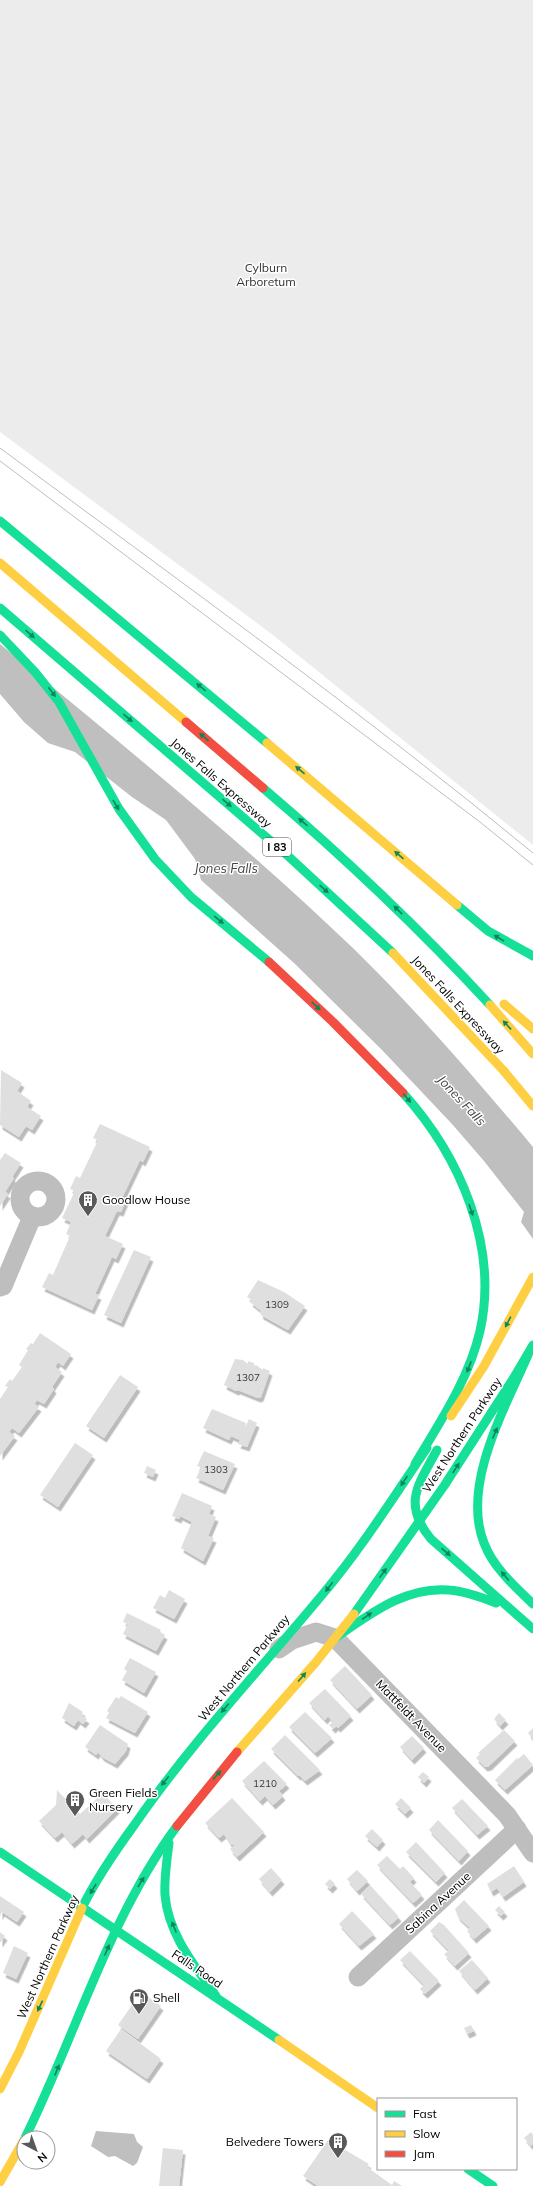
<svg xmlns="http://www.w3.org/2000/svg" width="533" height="2186" font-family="Mulish,sans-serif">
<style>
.green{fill:#ececec}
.water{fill:#bfbfbf}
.building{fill:#dfdfdf;filter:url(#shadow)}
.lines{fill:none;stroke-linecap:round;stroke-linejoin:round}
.street{stroke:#bebebe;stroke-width:19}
.fast{stroke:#16e098;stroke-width:9}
.slow{stroke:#ffcf43;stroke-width:9}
.jam{stroke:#f24e42;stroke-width:9}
.tram{stroke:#bebebe;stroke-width:1}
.oneway{fill:#0d865b}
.labels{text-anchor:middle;stroke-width:3;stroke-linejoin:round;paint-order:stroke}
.number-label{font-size:10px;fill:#383838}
.shield{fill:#fff;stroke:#4c4c4c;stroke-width:1}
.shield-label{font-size:11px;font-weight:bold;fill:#000}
.park-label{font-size:12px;fill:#333;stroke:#fff}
.street-label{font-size:12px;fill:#000;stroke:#fff}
.poi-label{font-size:12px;fill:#000;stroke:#fff;text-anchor:start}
.water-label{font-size:13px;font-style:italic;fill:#444;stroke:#fff}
</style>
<defs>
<filter id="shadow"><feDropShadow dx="2.5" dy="4.5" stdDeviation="0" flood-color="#0004"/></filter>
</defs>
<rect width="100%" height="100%" fill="#fff"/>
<polygon class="green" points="0,0 533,0 533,845 273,635 0,432"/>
<g class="water">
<path d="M0,644C121,743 242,842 355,950C418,1012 476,1079 533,1147V1239L521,1222L524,1212L484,1161L452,1124L382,1050L294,963L201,880L195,859L166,820L132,797L75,752L48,743L24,722L0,694Z"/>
<polygon points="96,2131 134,2134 137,2142 143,2147 137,2163 133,2166 115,2156 108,2157 91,2146"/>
</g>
<g class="building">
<polygon points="1,1070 22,1083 17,1091 31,1101 27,1107 41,1116 32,1130 26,1126 19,1137 0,1125"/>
<polygon points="100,1124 150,1147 143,1162 140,1160 122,1198 126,1200 121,1212 117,1211 105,1236 123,1244 116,1259 112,1257 95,1294 99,1295 92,1310 42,1287 49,1273 53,1275 70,1236 66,1234 71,1222 62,1218 75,1191 70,1189 76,1176 80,1178 98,1140 93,1138"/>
<polygon points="5,1153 21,1163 12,1177 14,1178 5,1192 8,1194 0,1206 0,1160"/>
<polygon points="134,1250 151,1257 121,1323 104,1315"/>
<polygon points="258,1280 284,1292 305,1306 288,1330 261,1315 260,1310 250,1302 252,1300 247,1297"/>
<polygon points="40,1333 71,1354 63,1366 58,1362 55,1367 62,1372 52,1387 54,1389 44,1404 37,1400 34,1404 39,1407 19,1433 12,1428 9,1432 15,1436 0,1456 0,1399 8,1387 5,1386 10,1379 12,1381 22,1367 19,1365 28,1350 26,1349 31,1343 33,1344"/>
<polygon points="235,1359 243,1360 248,1364 248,1361 254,1363 254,1366 256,1365 263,1370 263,1368 270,1371 261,1397 258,1398 238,1390 236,1391 224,1385"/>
<polygon points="120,1375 138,1387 104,1438 86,1426"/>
<polygon points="212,1409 246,1423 245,1428 249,1419 257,1423 247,1447 238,1444 240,1440 231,1436 229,1440 203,1428"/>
<polygon points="75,1443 93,1455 58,1507 40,1495"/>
<polygon points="204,1451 235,1464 223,1490 196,1478 199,1472 200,1467 197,1466"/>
<polygon points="147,1466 156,1470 153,1477 144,1473"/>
<polygon points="182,1493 212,1506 209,1514 216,1517 208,1536 214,1538 203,1561 181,1548 192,1522 180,1516 179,1519 172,1516"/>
<polygon points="169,1590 185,1599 174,1619 153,1608 160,1595 165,1598"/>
<polygon points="127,1613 161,1630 160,1632 165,1635 156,1651 123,1634 128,1624 123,1622"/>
<polygon points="130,1658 156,1672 144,1693 122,1680 127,1671 124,1669"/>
<polygon points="345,1666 372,1695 357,1709 330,1680"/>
<polygon points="325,1689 351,1716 338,1728 336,1726 333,1729 329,1725 333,1722 328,1716 325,1720 309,1703"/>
<polygon points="121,1696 148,1712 135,1733 106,1718 109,1713 107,1711 116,1697 119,1699"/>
<polygon points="69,1703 83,1712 81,1715 87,1719 83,1724 78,1720 74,1726 62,1718"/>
<polygon points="305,1712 332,1738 315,1753 289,1727"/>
<polygon points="499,1713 506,1720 500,1726 494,1719"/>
<polygon points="100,1725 128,1744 126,1751 115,1764 102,1757 98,1752 96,1755 85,1747"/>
<polygon points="533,1728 533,1739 528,1733"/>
<polygon points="504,1730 515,1741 489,1766 485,1767 476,1758 480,1754 478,1753"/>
<polygon points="285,1735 320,1770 305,1781 299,1775 298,1776 271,1749"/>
<polygon points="412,1736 424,1748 412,1760 400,1747"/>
<polygon points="524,1754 533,1765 505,1790 495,1780 517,1758 518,1759"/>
<polygon points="264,1761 287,1784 279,1791 283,1796 273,1805 265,1796 260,1801 242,1781"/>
<polygon points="423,1772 429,1777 424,1783 418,1777"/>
<polygon points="57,1790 80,1814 103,1793 117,1809 87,1839 83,1834 72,1844 62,1832 55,1838 39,1821 56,1805"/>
<polygon points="232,1798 264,1832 237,1857 230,1849 235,1845 230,1844 224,1834 219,1838 205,1823"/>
<polygon points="401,1798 411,1808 405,1814 395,1804"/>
<polygon points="462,1799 488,1826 477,1835 452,1808"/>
<polygon points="438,1820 468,1851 459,1861 429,1830"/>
<polygon points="372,1829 383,1840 377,1847 365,1836"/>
<polygon points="416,1842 445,1873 436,1882 406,1852"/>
<polygon points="387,1856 400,1869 403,1866 414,1878 410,1882 422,1895 413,1903 377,1865"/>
<polygon points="514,1866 524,1882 503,1897 497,1888 491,1892 487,1884"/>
<polygon points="271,1868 282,1880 270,1892 259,1879"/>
<polygon points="357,1870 368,1881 357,1891 347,1879"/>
<polygon points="330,1879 335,1884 330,1889 325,1884"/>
<polygon points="370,1885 399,1917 390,1925 361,1894"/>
<polygon points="0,1896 24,1912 17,1922 2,1912 0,1916"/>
<polygon points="464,1900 489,1926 474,1939 467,1931 470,1928 458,1917 455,1909"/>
<polygon points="499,1906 505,1912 501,1916 495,1910"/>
<polygon points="352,1911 374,1934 359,1946 339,1924"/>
<polygon points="439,1922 444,1925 469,1953 455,1966 444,1954 449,1951 430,1931"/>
<polygon points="0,1932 5,1936 0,1943"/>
<polygon points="14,1946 28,1953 16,1979 3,1973"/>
<polygon points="410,1951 439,1981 425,1994 420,1989 424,1985 400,1960"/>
<polygon points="472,1960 488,1978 475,1990 459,1971"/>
<polygon points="141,1992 161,2006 138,2039 118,2025"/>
<polygon points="471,2025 474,2031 467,2034 464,2028"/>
<polygon points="121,2029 161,2059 147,2079 106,2051"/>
<polygon points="531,2132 533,2135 533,2143 531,2146 524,2138"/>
<polygon points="328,2140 369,2164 367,2167 392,2185 394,2181 402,2186 318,2186 303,2176"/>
<polygon points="163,2148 183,2150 179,2186 159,2186"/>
</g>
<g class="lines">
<g class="street">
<circle cx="38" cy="1199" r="18"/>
<polyline points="0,1287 3,1286 32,1217"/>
<polyline points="279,1649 292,1640 316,1632 335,1638 507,1815 533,1853"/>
<polyline points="358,1977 517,1829"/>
</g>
<g class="fast">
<polyline points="0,521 267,743"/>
<polyline points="0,608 287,855 393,953"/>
<polyline points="0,635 35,672 59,702 119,809 155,859 191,897 269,962"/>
<path d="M263,788C343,856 419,928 490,1005"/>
<polyline points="457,905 488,931 533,956"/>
<path d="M403,1093C460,1156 499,1246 480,1331C469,1379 440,1422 415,1464"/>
<path d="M528,1355C505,1408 461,1485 484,1543C493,1567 514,1586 533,1604"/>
<path d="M437,1450C418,1485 402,1504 431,1539L533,1629"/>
<polyline points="354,1614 444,1486 513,1379 533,1345"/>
<path d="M335,1638C369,1615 405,1586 449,1590C465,1591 481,1597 496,1603"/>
<path d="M169,1843C167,1860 164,1878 165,1895C168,1934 195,1966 216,1996"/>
<polyline points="0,1852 279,2040"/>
<path d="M82,1908C96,1879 116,1850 135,1824C191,1743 259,1671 322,1595C361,1549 393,1498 427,1448"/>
<path d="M25,2138C76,2035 108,1919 177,1826"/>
<polyline points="468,2169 493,2186"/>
</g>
<g class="slow">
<polyline points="0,563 186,722"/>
<polyline points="267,743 457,905"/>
<polyline points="393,953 503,1070 533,1106"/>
<polyline points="504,1004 533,1029"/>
<polyline points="490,1005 533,1054"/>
<polyline points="451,1416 484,1366 533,1277"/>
<polyline points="237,1752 316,1662 354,1614"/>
<polyline points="279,2040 378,2108"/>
<polyline points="0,2089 19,2052 82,1908"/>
<polyline points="0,2182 24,2140"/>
</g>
<g class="jam">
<polyline points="186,722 263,788"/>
<polyline points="269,962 333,1022 403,1093"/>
<polyline points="177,1826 237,1752"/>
</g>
<g class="tram">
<path d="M0,448C179,581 361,711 533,853"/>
<polyline points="0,461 480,822 533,865"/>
</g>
</g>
<defs><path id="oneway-solid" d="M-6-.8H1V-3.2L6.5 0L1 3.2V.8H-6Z"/></defs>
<g class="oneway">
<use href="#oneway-solid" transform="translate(30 634) rotate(41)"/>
<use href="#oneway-solid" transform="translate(201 687) rotate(-141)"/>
<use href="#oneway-solid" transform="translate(52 692) rotate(53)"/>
<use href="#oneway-solid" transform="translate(128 718) rotate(41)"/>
<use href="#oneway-solid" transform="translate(204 737) rotate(-139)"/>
<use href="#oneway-solid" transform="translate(300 770) rotate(-140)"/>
<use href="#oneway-solid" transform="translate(227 803) rotate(41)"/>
<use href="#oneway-solid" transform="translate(116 805) rotate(59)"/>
<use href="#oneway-solid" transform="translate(303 822) rotate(-139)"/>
<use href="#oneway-solid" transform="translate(399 855) rotate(-139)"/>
<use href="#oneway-solid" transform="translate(324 889) rotate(42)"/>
<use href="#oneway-solid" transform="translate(398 910) rotate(-136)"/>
<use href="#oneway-solid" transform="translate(219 920) rotate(39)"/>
<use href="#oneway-solid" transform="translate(499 938) rotate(-149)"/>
<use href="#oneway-solid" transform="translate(316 1006) rotate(44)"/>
<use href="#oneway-solid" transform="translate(507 1025) rotate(-133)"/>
<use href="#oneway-solid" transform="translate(407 1098) rotate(50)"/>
<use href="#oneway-solid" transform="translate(471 1210) rotate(71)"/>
<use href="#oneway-solid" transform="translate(508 1322) rotate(118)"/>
<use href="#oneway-solid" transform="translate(469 1367) rotate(111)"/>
<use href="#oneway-solid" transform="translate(495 1433) rotate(-67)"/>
<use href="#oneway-solid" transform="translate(456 1468) rotate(-57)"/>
<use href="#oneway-solid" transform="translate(404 1481) rotate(124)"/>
<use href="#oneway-solid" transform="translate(446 1552) rotate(41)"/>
<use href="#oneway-solid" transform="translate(383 1573) rotate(-54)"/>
<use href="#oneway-solid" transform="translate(505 1576) rotate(-130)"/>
<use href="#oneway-solid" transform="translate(329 1587) rotate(127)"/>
<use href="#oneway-solid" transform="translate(367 1616) rotate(-34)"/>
<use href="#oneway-solid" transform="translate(302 1677) rotate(-49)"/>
<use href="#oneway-solid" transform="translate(225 1708) rotate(130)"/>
<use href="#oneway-solid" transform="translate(217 1775) rotate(-49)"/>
<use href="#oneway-solid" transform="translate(165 1781) rotate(128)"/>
<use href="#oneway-solid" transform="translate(141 1882) rotate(-58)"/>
<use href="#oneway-solid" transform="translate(93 1889) rotate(121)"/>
<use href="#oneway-solid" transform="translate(174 1927) rotate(-112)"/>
<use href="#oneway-solid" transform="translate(107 1950) rotate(-66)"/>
<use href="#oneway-solid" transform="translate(40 2006) rotate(115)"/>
<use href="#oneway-solid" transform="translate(57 2070) rotate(-68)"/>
</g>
<defs>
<g id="building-pin" transform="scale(1)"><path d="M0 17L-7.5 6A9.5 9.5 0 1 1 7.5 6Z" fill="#595959" stroke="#fff"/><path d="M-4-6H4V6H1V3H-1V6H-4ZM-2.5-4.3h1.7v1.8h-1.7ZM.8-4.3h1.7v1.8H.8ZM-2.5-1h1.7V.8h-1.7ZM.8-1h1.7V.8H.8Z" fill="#fff"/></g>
<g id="fuel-pin" transform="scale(1)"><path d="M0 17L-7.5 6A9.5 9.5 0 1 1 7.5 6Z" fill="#595959" stroke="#fff"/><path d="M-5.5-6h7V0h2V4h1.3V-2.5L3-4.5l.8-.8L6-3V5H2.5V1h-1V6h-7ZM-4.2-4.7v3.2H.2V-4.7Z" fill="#fff"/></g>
</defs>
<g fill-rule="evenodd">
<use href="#building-pin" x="88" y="1200"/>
<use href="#building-pin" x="75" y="1800"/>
<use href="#fuel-pin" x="139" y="1998"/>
<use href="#building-pin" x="338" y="2142"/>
</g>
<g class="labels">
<g class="number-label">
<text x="277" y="1308">1309</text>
<text x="248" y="1381">1307</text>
<text x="216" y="1473">1303</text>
<text x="265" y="1787">1210</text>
</g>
<rect class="shield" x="263" y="838" width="28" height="18" rx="3"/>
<g class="shield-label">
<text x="277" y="851">I 83</text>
</g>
<g class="park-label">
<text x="266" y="272">Cylburn<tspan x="266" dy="14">Arboretum</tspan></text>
</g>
<g class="street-label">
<text transform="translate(221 783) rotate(41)" y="4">Jones Falls Expressway</text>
<text transform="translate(458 1005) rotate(47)" y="4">Jones Falls Expressway</text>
<text transform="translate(462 1435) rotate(-57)" y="4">West Northern Parkway</text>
<text transform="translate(244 1668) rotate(-50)" y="4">West Northern Parkway</text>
<text transform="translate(411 1716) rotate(46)" y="4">Mattfeldt Avenue</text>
<text transform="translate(438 1903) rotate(-43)" y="4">Sabina Avenue</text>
<text transform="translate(48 1957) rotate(-66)" y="4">West Northern Parkway</text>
<text transform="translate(197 1969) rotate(34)" y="4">Falls Road</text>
</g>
<g class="poi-label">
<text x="102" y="1204">Goodlow House</text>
<text x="89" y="1797">Green Fields<tspan x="89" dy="14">Nursery</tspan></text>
<text x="153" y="2002">Shell</text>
<text x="324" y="2146" text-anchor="end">Belvedere Towers</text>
</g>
<g class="water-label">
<text x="226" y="873">Jones Falls</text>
<text transform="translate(462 1100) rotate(47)" y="5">Jones Falls</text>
</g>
</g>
<rect x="377" y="2098" width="140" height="72" fill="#ffffff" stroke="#999999"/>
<rect x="385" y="2111" width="20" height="6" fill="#16e098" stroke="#999999"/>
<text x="413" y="2118" font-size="12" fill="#000000">Fast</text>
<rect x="385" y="2131" width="20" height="6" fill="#ffcf43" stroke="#999999"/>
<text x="413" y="2138" font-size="12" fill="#000000">Slow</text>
<rect x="385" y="2151" width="20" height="6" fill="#f24e42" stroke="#999999"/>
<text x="413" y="2158" font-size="12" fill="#000000">Jam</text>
<g transform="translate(36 2150) rotate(139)"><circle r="19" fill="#ffffff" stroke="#999999"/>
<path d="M0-3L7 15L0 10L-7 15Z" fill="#595959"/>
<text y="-6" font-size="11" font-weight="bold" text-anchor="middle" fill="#000000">N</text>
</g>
</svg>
